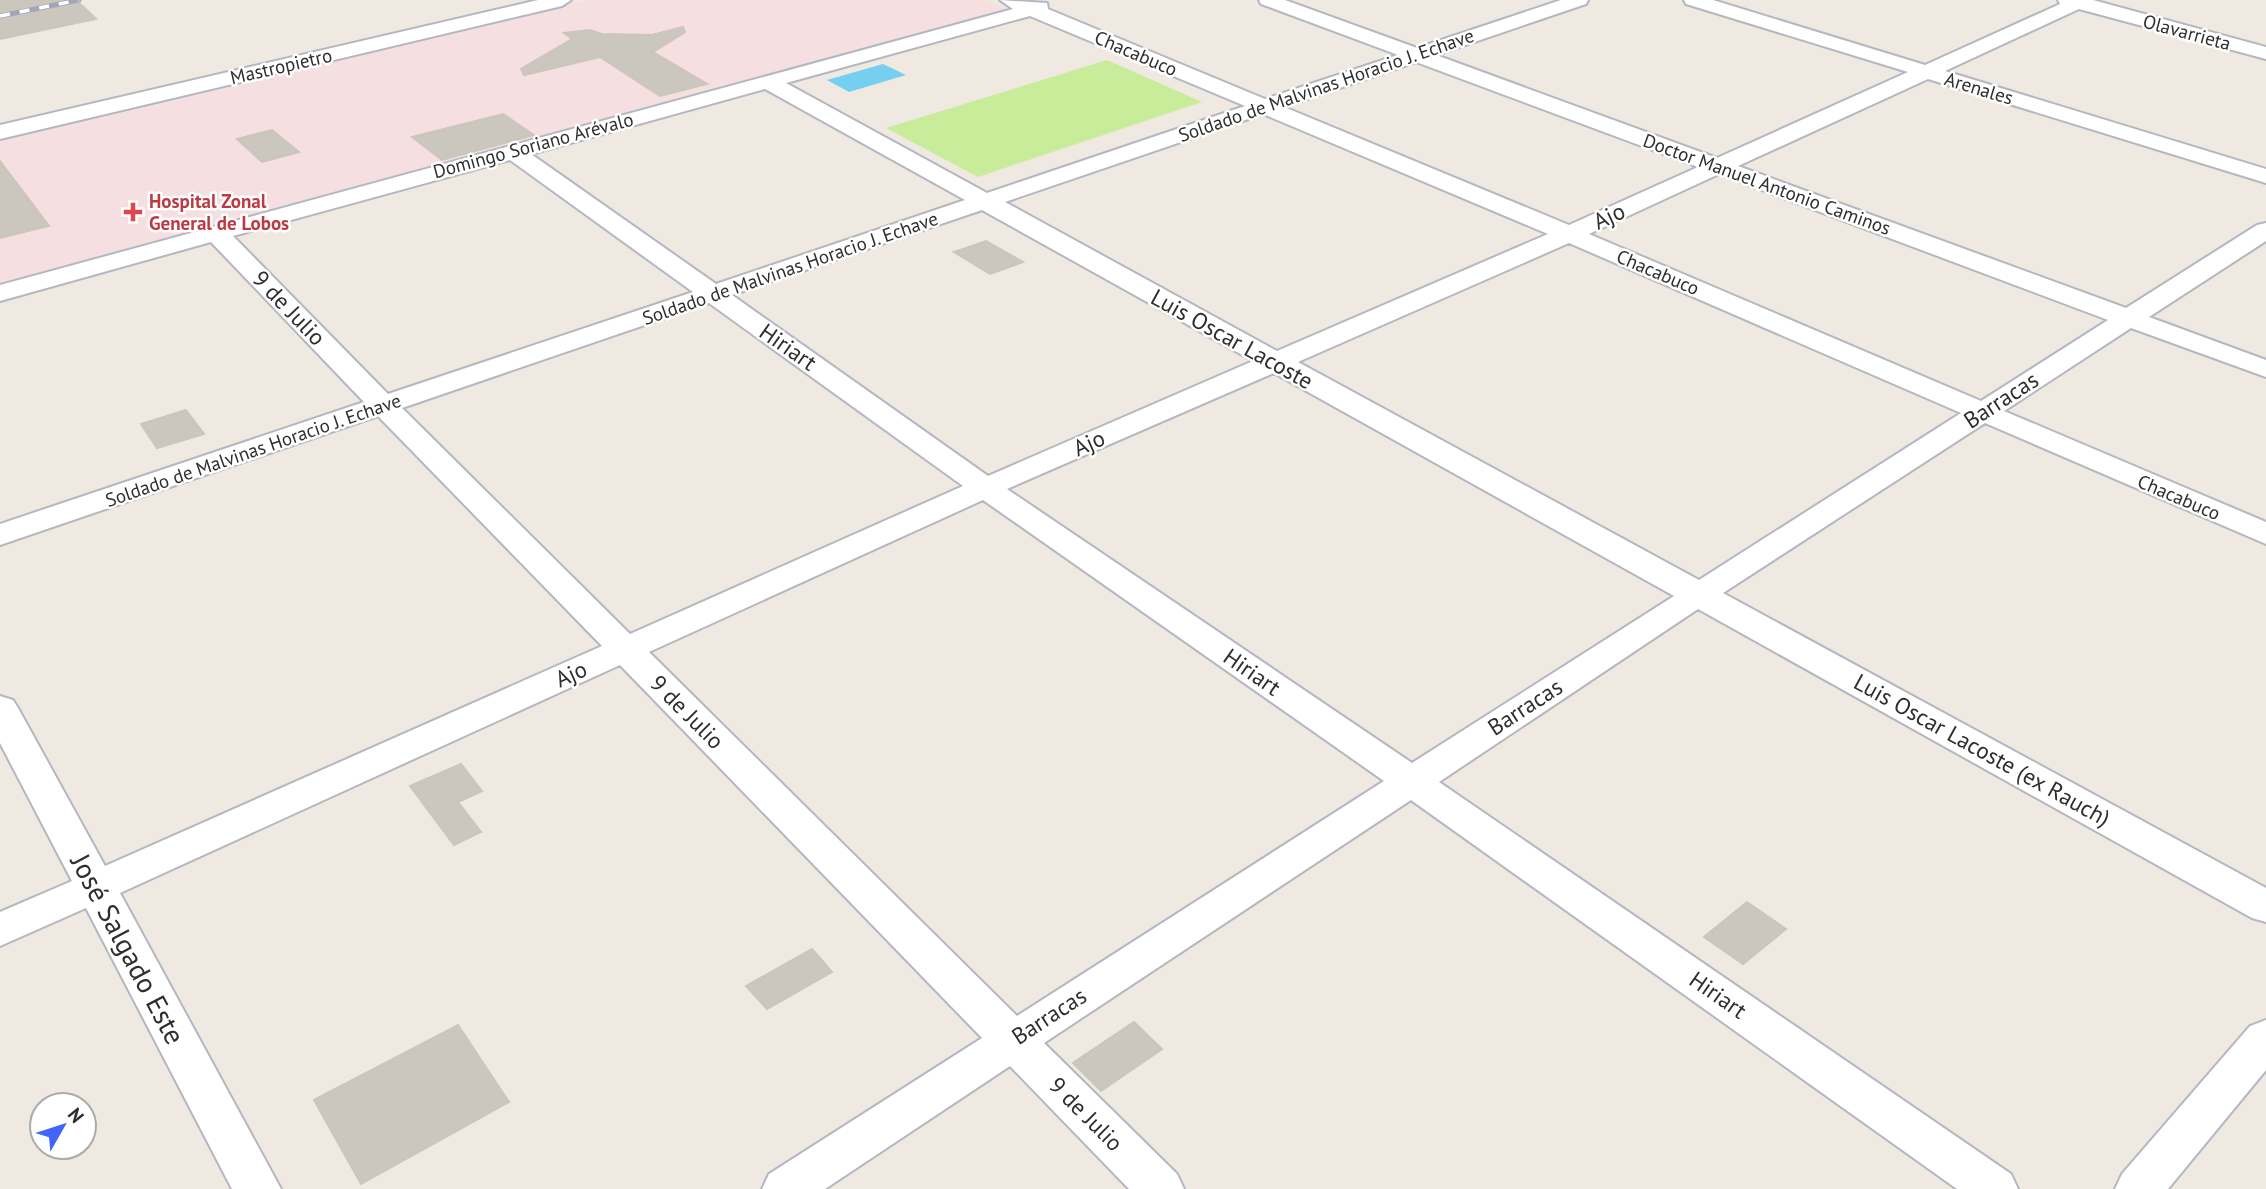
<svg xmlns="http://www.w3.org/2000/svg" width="2266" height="1189" font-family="'PT Sans',sans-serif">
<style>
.medical{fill:#f5dfe0}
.pitch{fill:#c9ec9a}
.water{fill:#75cff0}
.building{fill:#cbc7bf;stroke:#cbc5ba;stroke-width:2}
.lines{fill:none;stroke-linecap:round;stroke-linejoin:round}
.minor-casing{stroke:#b4b7c1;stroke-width:4}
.minor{fill:#fff;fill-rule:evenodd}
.rail-casing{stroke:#a3a6b8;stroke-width:5}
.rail{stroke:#fff;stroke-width:3.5;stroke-dasharray:10;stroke-linecap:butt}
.health-dot{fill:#e0444e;stroke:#fff;stroke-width:2.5}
.labels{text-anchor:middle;stroke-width:5;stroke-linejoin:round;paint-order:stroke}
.far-street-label{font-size:19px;fill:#2e2e2e;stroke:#fff}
.far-health-label{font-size:19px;font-weight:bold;fill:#be3a42;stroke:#fff;text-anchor:start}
.street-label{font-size:23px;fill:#2e2e2e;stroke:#fff}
.near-street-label{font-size:28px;fill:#2e2e2e;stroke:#fff}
</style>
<rect width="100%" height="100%" fill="#efe9e1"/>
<polygon class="medical" points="589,0 984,0 1003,8 1000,11 0,285 0,139"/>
<polygon class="pitch" points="1107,60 1202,102 978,177 886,128"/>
<polygon class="water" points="883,64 906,75 849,92 827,80"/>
<g class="building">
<polygon points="0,0 76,0 96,19 0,39"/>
<polygon points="683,27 685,32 653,52 707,84 660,96 600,57 524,75 521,69 572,39 564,33 590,30 602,34 652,35"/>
<polygon points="503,114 534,135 442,160 412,137"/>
<polygon points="272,130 299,152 262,162 237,139"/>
<polygon points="0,161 49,226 0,238"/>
<polygon points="986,241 1023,262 990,274 954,252"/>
<polygon points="186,410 204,434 157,448 141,424"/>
<polygon points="461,764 482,791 458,802 481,832 454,845 410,786"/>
<polygon points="1747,902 1786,929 1743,964 1704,937"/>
<polygon points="812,949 832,972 767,1009 746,986"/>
<polygon points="1134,1022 1162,1049 1101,1091 1073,1063"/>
<polygon points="458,1025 509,1102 361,1184 314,1100"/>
</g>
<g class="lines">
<g class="minor-casing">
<g id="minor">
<polygon points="538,0 571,0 562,6 0,139 0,125"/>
<path d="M1000,0L1047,3L1048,9L1265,99L1398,55L1261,4L1259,0H1285L1417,48L1561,0H1588L1586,4L1436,55L1717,158L1908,72L1686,4L1684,0H1713L1925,65L2060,4L2058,0H2093L2266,47V59L2079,9L1945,71L2266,169V183L1928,79L1738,166L2126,308L2257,225L2266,223V241L2149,317L2266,360V377L2131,328L2004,411L2266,522V544L1985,423L1723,593L2266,888V922L2252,918L1698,609L1439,782L2011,1174L2018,1189H1957L1411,800L1044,1043L1177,1174L1184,1189H1129L1010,1066L825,1189H762L769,1174L982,1038L620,665L120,893L281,1189H232L86,908L0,946V912L72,881L0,743V696L13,700L18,708L105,866L602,646L378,416L0,545V524L364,402L211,242L0,301V285L1013,9ZM1030,16L1245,106L987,193L786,83ZM1416,62L1698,167L1569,225L1284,107ZM765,89L965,200L716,284L531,154ZM1263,114L1548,234L1277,351L1005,202ZM510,160L693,292L388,394L233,236ZM1719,174L2108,320L1981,401L1589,234ZM982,210L1253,361L988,476L732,295ZM1569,243L1961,413L1699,580L1298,362ZM709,303L963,486L630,634L402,408ZM1274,373L1674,596L1412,763L1007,489ZM983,500L1384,781L1017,1016L649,652Z"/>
<polygon points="2266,1020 2266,1070 2168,1189 2115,1189 2122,1174 2250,1026"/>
</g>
</g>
<use href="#minor" class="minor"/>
<g class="rail-casing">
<polyline id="rail" points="0,16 79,0"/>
</g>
<use href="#rail" class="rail"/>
</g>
<path class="health-dot" d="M129.5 201.5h7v7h7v7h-7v7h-7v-7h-7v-7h7z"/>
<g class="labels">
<g class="far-street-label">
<text transform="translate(2187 32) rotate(15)" y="7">Olavarrieta</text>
<text transform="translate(1136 53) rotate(23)" y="7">Chacabuco</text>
<text transform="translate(281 66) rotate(-13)" y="7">Mastropietro</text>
<text transform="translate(1326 85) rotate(-19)" y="7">Soldado de Malvinas Horacio J. Echave</text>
<text transform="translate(1979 88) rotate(17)" y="7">Arenales</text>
<text transform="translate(533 145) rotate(-15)" y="7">Domingo Soriano Arévalo</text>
<text transform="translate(1767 184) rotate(20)" y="7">Doctor Manuel Antonio Caminos</text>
<text transform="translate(790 268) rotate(-19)" y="7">Soldado de Malvinas Horacio J. Echave</text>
<text transform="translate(1658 272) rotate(23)" y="7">Chacabuco</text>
<text transform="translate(253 450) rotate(-19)" y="7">Soldado de Malvinas Horacio J. Echave</text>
<text transform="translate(2179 497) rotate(23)" y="7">Chacabuco</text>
</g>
<g class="far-health-label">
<text x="149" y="208">Hospital Zonal<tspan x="149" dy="22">General de Lobos</tspan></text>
</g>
<g class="street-label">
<text transform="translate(1609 216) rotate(-25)" y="8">Ajo</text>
<text transform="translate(289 308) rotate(46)" y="8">9 de Julio</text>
<text transform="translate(1232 339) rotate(29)" y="8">Luis Oscar Lacoste</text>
<text transform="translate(788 347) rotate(35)" y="8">Hiriart</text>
<text transform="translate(2001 400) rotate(-33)" y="8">Barracas</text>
<text transform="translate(1089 443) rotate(-24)" y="8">Ajo</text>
<text transform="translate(1252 672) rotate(35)" y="8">Hiriart</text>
<text transform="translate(571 674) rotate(-24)" y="8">Ajo</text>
<text transform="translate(1525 707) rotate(-33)" y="8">Barracas</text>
<text transform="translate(687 712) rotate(45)" y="8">9 de Julio</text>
<text transform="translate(1982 750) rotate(29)" y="8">Luis Oscar Lacoste (ex Rauch)</text>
<text transform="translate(1718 995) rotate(35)" y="8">Hiriart</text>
<text transform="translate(1049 1016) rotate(-33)" y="8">Barracas</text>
<text transform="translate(1086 1114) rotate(45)" y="8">9 de Julio</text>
</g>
<g class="near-street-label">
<text transform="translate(128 949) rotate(62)" y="10">José Salgado Este</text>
</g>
</g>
<g transform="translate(63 1126) rotate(51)"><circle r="33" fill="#ffffff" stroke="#ababab" stroke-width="2"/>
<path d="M0-5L12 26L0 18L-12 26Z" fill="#4264fb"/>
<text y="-10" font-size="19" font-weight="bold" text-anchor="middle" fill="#2e2e2e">N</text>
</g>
</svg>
